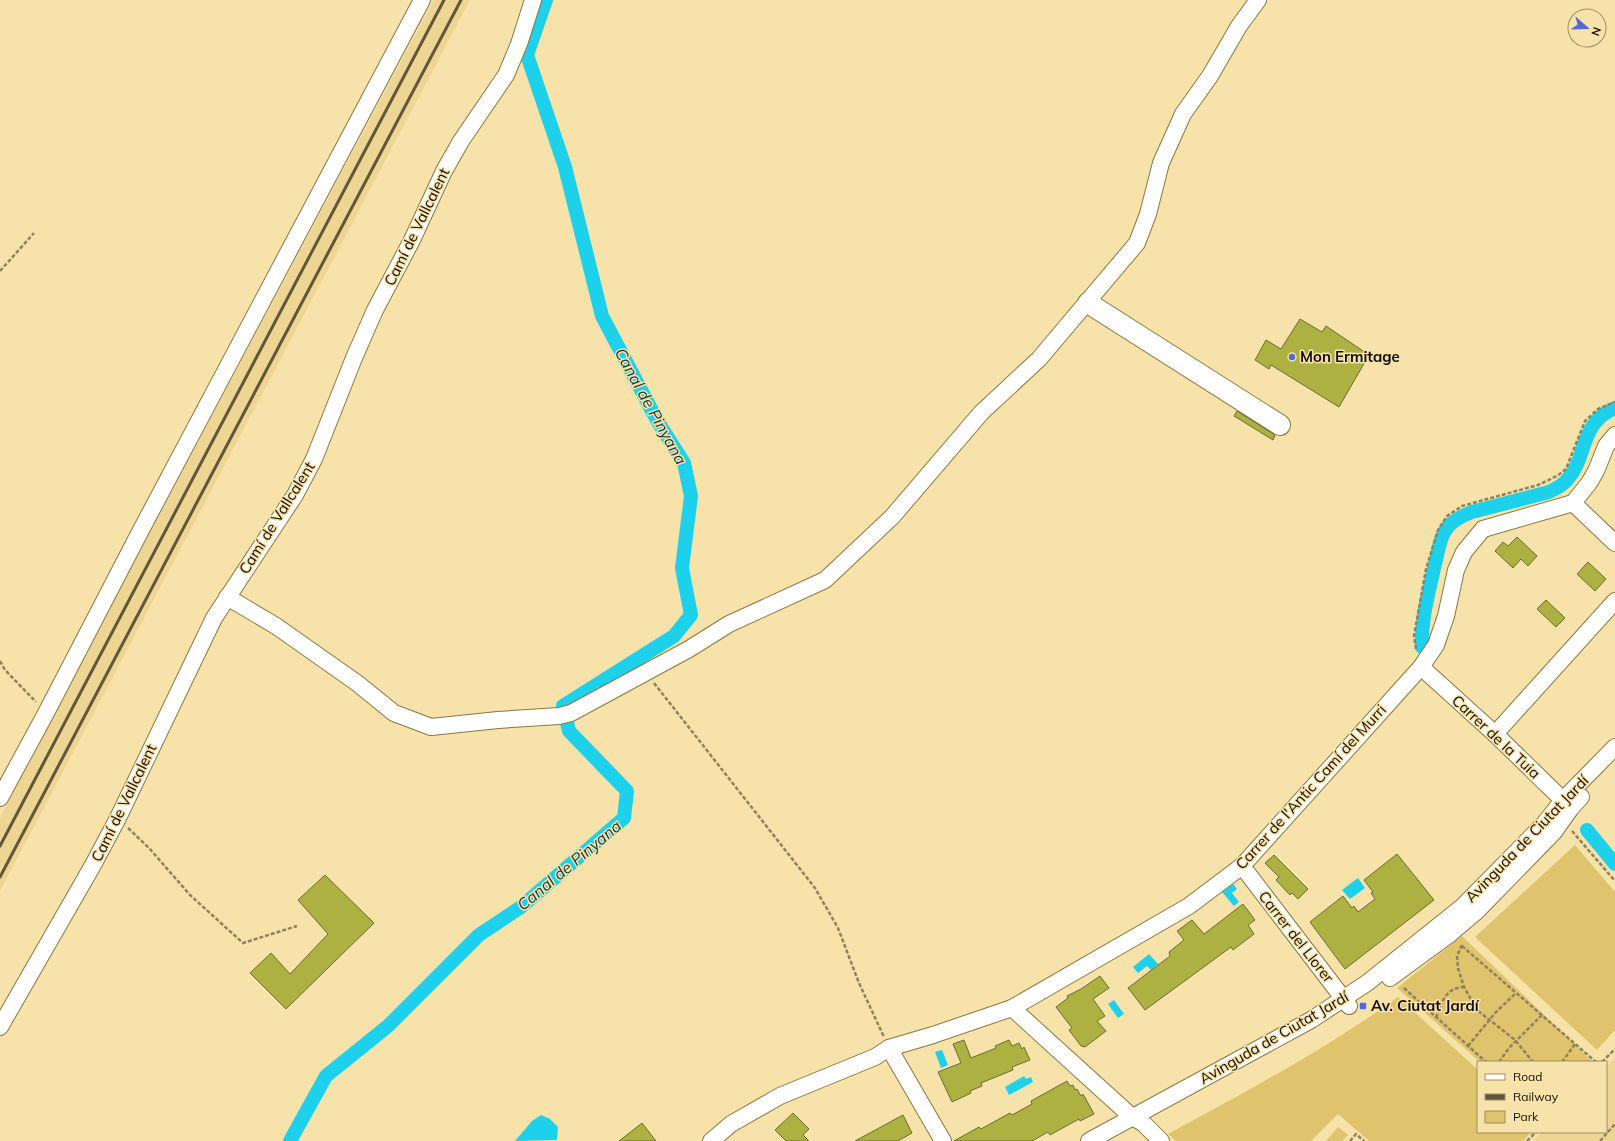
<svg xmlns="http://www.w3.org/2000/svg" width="1615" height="1141" font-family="Mulish,sans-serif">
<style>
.built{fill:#edd694}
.green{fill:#dfc36d}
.water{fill:#1dd0eb}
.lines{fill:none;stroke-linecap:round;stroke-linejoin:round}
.canal{stroke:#1dd0eb;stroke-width:14}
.building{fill:#adb142;stroke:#6a6c35}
.minor-casing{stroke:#8a7841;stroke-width:18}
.tertiary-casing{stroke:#8a7841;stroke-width:22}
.path{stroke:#90825c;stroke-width:2.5;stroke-dasharray:4 2;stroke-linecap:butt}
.minor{stroke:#fff;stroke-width:16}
.tertiary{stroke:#fff;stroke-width:20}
.rail{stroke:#615639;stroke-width:3}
.poi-dot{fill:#5269de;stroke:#f7e3a9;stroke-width:1.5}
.labels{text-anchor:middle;stroke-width:3;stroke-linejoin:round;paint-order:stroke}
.street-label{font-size:15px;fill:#150e00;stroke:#f7e3a9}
.poi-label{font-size:15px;font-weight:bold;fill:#150e00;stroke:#f7e3a9;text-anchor:start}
.water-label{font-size:16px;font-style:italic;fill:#123339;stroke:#f7e3a9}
</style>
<rect width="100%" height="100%" fill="#f7e3a9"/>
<g class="built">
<polygon points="434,0 470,0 0,891 0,818 45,729"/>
<polygon points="1615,1058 1615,1141 1533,1141 1542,1132 1606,1132 1606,1067"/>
</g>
<g class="green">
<polygon points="1575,845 1615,892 1615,1030 1597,1050 1475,937"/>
<polygon points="1462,936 1593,1062 1480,1062 1397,988"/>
<path d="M1398,997L1478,1070V1132H1531L1523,1141H1369L1338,1114L1311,1141H1176L1168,1134C1247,1091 1325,1050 1398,997Z"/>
<polygon points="1338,1127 1348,1135 1342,1141 1326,1141"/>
</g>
<g class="water">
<polygon points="1358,878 1365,888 1350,899 1342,890"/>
<polygon points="1233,884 1237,889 1232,893 1239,902 1234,906 1222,892"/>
<polygon points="1149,954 1158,964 1151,970 1147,966 1138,973 1133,967"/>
<polygon points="1114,1000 1124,1014 1118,1018 1108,1004"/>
<polygon points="942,1050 948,1065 941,1068 935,1052"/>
<polygon points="1024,1076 1026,1079 1031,1077 1033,1082 1009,1095 1005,1087"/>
<polygon points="541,1115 550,1119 558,1127 557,1140 515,1141 532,1121"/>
</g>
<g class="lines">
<g class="canal">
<path d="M1422,647C1421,619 1429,591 1435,564C1438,553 1439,540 1445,531C1451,521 1461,516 1472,512L1549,492C1555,489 1562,486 1567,480C1588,457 1579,423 1615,408"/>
<polyline points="1587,830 1615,864"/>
<polyline points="290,1141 326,1076 388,1026 479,935 521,907 624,818 627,791 569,731 563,706 674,636 691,615 682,568 691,496 684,463 658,422 602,316 565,167 527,55 546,0"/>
</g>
</g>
<g class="building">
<polygon points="1300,319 1322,332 1326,326 1369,355 1339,407 1271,365 1269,369 1255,360 1266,340 1281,349"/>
<polygon points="1237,411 1275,435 1273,440 1234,416"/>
<polygon points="1517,537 1537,556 1528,566 1521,559 1513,568 1495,551 1503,542 1508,546"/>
<polygon points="1588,562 1606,579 1595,591 1577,574"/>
<polygon points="1546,600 1565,618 1556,627 1537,609"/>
<polygon points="1397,854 1434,900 1345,969 1310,922 1343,896 1352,908 1354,906 1358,912 1375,899 1371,893 1373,892 1364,880"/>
<polygon points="1274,855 1308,889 1298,899 1292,893 1290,895 1276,880 1279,877 1265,863"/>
<polygon points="325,875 374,923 286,1009 250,973 271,953 290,974 328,934 298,900"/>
<polygon points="1243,904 1255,920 1248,925 1254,934 1233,950 1231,947 1145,1010 1128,988 1170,956 1169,952 1184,940 1177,931 1192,920 1204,934"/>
<polygon points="1100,976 1109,988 1093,999 1105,1016 1097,1021 1106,1031 1085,1047 1081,1046 1069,1030 1072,1028 1056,1007 1068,998 1067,996 1081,989"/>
<polygon points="964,1040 971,1058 996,1048 995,1046 1009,1040 1012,1046 1019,1043 1022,1049 1024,1047 1030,1060 1012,1067 1013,1070 981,1083 982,1086 970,1091 971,1093 965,1096 952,1102 938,1072 961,1063 953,1044"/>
<polygon points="1067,1081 1070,1086 1073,1085 1075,1090 1077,1089 1081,1096 1083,1094 1094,1114 1080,1121 1079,1119 1050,1135 1048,1132 1032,1141 954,1141 979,1127 981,1129 1010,1113 1012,1115 1032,1104 1031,1101"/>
<polygon points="793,1113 809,1129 803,1135 809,1141 786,1141 775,1130"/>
<polygon points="903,1115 912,1133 898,1141 855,1141"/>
<polygon points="642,1123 656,1141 619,1141 628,1134"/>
</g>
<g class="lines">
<g class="minor-casing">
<g id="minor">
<polyline points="1573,503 1615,543"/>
<polyline points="227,597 276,626 357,683 394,713 431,727 498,720 559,716 571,713 689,649 729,624 825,580 892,517 981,413 1039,359 1137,243 1148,214 1161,163 1183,114 1210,76 1239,26 1258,0"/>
<polyline points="1421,667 1495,734 1570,807"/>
<polyline points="1495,734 1615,601"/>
<polyline points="0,798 46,713 141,530 422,0"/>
<polyline points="1242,866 1349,1006"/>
<polyline points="1390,978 1450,934 1476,912 1554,832 1571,808 1581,797"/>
<polyline points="1012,1008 1132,1117 1143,1123 1161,1141"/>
<polyline points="0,1027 93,865 118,818 214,618 295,495 314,459 354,358 375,310 412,240 444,171 461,141 506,75 519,44 533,0"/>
<polyline points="889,1048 943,1141"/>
<polyline points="711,1141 731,1124 780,1096 875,1057 889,1048 933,1035 1012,1008 1189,906 1242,866 1421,667 1436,645 1446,616 1456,570 1464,552 1483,529 1573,503 1589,483 1596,471 1606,446 1615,435"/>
<polyline points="1089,1141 1311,1020 1367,983 1462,907 1544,824 1563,800 1615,747"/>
</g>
</g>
<g class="tertiary-casing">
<polyline id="tertiary" points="1088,303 1280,425"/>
</g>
<g class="path">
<polyline points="0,271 34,233"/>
<polyline points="1416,649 1414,636 1426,569 1438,530 1447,516 1462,506 1538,485 1557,476 1566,469 1585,421 1598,409 1615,402"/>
<polyline points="0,661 5,670 36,702"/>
<polyline points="654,683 815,888 838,928 859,983 884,1037"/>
<polyline points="128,828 149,848 190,895 243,943 297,926"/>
<polyline points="1572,831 1615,881"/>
<polyline points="1462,945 1457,956 1458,968 1464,987 1477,1010 1515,1040 1533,1062"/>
<polyline points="1462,946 1596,1062"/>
<polyline points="1404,988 1486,1062"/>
<path d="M1436,1018C1442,1002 1445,988 1464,987"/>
<polyline points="1468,1046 1496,1012 1516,993"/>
<polyline points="1499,1062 1509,1048 1542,1015"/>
<polyline points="1562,1062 1575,1044"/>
<polyline points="1602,1062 1615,1049"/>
<polyline points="1350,1141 1356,1134 1364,1141"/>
<polyline points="1527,1141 1536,1132"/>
<polyline points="1600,1141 1615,1124"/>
</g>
<use href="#minor" class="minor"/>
<use href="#tertiary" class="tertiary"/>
<g class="rail">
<polyline points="0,846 444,0"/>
<polyline points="0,877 461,0"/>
</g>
</g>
<g class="poi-dot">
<circle cx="1292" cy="357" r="4"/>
<rect x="1359" y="1002" width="8" height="8" rx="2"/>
</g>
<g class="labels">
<g class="street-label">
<text transform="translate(417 227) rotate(-64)" y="5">Camí de Vallcalent</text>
<text transform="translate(277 518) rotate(-58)" y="5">Camí de Vallcalent</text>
<text transform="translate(1496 737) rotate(43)" y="5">Carrer de la Tuia</text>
<text transform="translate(1311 787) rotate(-48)" y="5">Carrer de l'Antic Camí del Murri</text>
<text transform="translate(124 803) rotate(-64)" y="5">Camí de Vallcalent</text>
<text transform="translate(1527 839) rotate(-46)" y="5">Avinguda de Ciutat Jardí</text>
<text transform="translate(1296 937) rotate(52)" y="5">Carrer del Llorer</text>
<text transform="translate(1274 1038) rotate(-30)" y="5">Avinguda de Ciutat Jardí</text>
</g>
<g class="poi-label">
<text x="1300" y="362">Mon Ermitage</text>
<text x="1371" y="1011">Av. Ciutat Jardí</text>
</g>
<g class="water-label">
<text transform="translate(651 406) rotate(61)" y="6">Canal de Pinyana</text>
<text transform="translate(569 865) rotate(-40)" y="6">Canal de Pinyana</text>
</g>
</g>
<rect x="1477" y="1061" width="130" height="72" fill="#f7e3a9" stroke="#9d8e65"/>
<rect x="1485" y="1074" width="20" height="6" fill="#ffffff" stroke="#9d8e65"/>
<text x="1513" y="1081" font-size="12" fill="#150e00">Road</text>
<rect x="1485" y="1094" width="20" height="6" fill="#615639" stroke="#9d8e65"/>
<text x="1513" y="1101" font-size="12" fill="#150e00">Railway</text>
<rect x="1485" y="1111" width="20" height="12" fill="#dfc36d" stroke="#9d8e65"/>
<text x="1513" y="1121" font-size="12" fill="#150e00">Park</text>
<g transform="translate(1587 28) rotate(110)"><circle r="19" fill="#f7e3a9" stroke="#9d8e65"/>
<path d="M0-3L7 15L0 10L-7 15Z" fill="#5269de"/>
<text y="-6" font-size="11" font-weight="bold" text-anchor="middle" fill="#150e00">N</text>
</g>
</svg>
